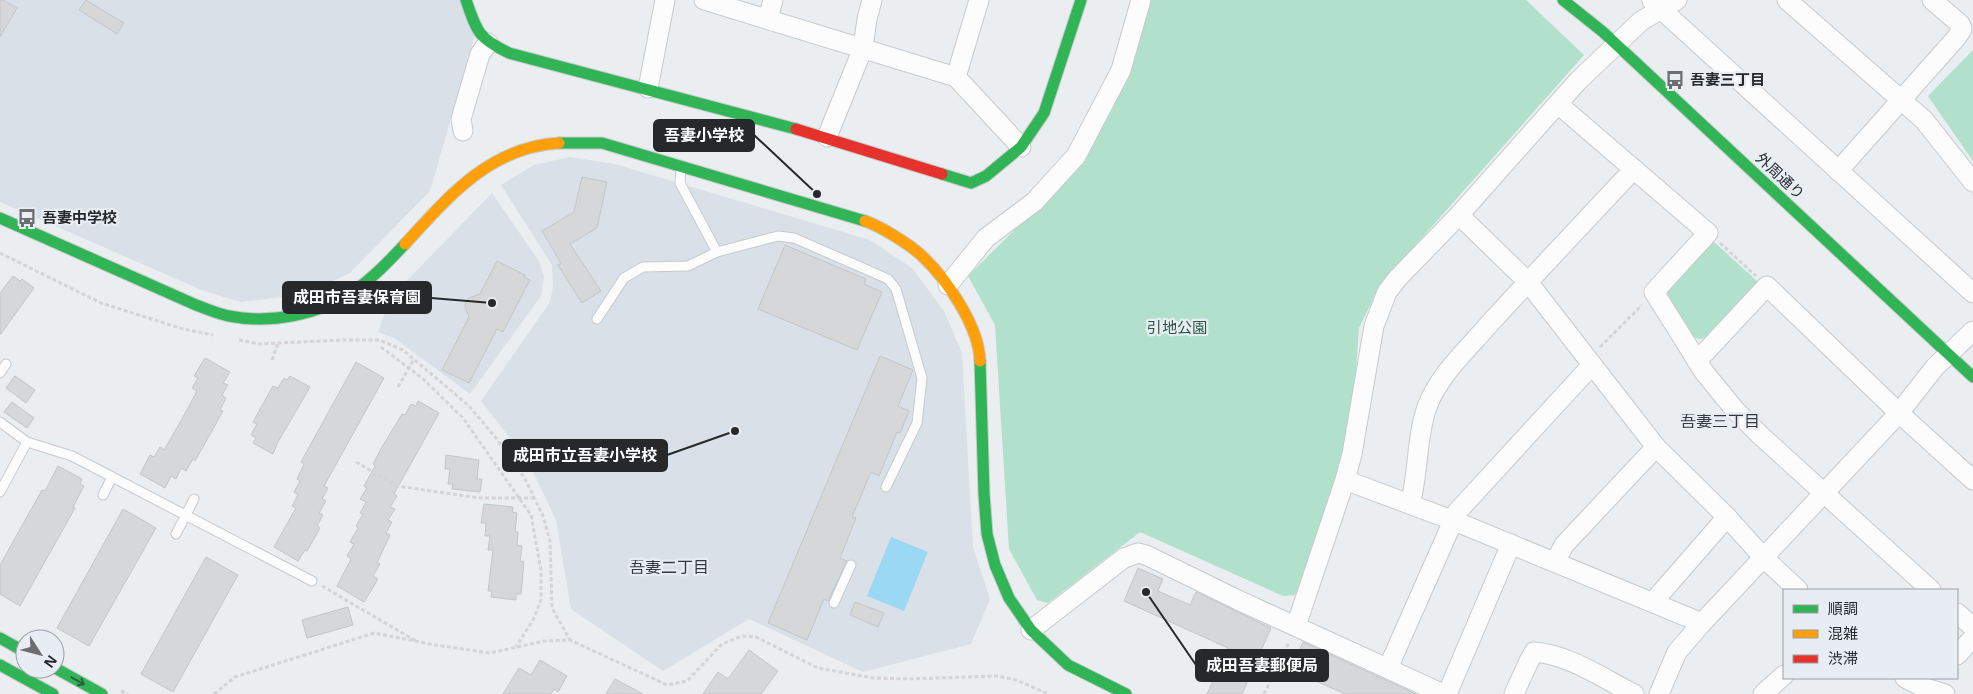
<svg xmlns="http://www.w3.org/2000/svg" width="1973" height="694" font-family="'Noto Sans','Noto Sans JP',sans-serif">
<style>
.built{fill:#dae0e8}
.green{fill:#b1e0cc}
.water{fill:#9ad8f4}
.building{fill:#d5d7d9;stroke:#c3c6c8}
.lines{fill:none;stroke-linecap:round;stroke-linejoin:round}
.lane-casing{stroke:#c7cacc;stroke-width:11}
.street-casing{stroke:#c7cacc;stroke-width:21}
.fast-casing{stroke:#c7cacc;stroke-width:13}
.slow-casing{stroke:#c7cacc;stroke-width:13}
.jam-casing{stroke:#c7cacc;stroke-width:13}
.path{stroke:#d4d4d6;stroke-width:3;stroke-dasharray:4 2.5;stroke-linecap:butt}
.lane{stroke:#fcfcfd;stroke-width:9}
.street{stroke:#fcfcfd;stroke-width:19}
.fast{stroke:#30b455;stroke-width:11}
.slow{stroke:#ff9f0a;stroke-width:11}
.jam{stroke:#e5322d;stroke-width:11}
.oneway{stroke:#2a603b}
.labels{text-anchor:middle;stroke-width:4.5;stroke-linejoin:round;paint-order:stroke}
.poi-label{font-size:15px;font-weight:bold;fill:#26282a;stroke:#e8edf4;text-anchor:start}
.street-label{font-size:15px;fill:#26282a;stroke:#e8edf4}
.park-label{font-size:15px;fill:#26543f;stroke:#e8edf4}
.neighbourhood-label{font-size:16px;fill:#353a3f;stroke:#e8edf4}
.leader{fill:none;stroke:#26282a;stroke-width:2}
.callout-dot{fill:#26282a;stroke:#e8edf4;stroke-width:2}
.callout{fill:#26282a;stroke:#26282a;stroke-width:2}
.callout-label{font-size:16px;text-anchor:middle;font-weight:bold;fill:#fff}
</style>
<rect width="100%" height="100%" fill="#ebeef1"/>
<g class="built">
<polygon points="0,0 462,0 475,35 430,191 350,273 306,294 241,302 204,291 0,202"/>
<polygon points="570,157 615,164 870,240 912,268 944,311 962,353 973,547 990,599 971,644 863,672 749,619 663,671 571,609 556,520 528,461 481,401 550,302 553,287 552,265 501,185 534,165"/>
<polygon points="492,193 539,261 544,277 541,296 470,394 394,338 378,332 390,298"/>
</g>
<g class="green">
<polygon points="1147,0 1526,0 1584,55 1380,285 1359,328 1351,440 1331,512 1295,595 1283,596 1140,532 1048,603 1037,600 1009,549 995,325 968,276 1082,163 1113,108"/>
<polygon points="1973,50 1973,161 1928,96"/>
<path d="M1713,241L1758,282L1711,336C1704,339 1699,340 1693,337L1668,299V290Z"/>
</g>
<polygon class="water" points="891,537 928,552 904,611 867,596"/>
<g class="building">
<polygon points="0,0 3,0 17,8 0,37"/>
<polygon points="86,0 124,23 117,34 79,10"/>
<polygon points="582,177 607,182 597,228 570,244 601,291 582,303 558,265 561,263 542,231 574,212"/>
<polygon points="785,245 866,279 864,284 882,292 857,350 758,309"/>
<polygon points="497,261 525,275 524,277 530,280 503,332 497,329 469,383 442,370 469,317 465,306 466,301 469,298 480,294"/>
<polygon points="13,276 20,281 22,279 34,288 0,335 0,293"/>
<polygon points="880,356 913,370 898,406 909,411 900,433 897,432 879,476 871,472 852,517 856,518 840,558 847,561 828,601 824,599 807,640 768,623"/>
<polygon points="205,358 230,372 223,383 228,385 222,395 226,398 220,410 223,411 195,461 193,459 186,471 181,468 176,479 171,476 165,488 140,474 150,455 154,457 160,447 164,450 182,419 197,391 192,388 198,378 194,376"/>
<polygon points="356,362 384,378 324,486 328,488 322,499 326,501 319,513 323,515 317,526 320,528 307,551 305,550 298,561 274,547 296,508 292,506 298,495 294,492 300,481 297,479 304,464 301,462"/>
<polygon points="15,376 35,390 26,403 6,388"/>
<polygon points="290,376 310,387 278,442 273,454 253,443 256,438 251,435 257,424 253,422 273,386 278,388 284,378 287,380"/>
<polygon points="418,401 439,413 394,494 397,496 390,507 395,509 388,520 392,522 386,533 390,535 377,563 380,564 373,576 378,579 364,602 337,586 351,559 347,556 354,544 350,542 358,528 356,526 363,514 360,513 366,502 360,499 367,488 364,486 375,466 373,464 382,447 402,414 405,415 411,404 416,406"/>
<polygon points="12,402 34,418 27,428 4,412"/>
<polygon points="446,455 479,460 477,479 482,479 480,492 452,489 453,484 448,484 450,469 445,469"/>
<polygon points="58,466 82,479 80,484 84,486 73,507 75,508 20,606 0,594 0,565 42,490 45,491"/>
<polygon points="484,504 513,507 512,512 517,513 515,532 518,532 517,545 522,546 520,561 524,562 521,594 516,594 516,600 491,597 492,591 488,591 493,550 488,550 490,536 485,536 486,523 481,523"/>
<polygon points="123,509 156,528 89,646 57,628"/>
<polygon points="206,557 238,575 173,692 141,674"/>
<polygon points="1138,568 1163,579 1158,591 1190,605 1196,592 1271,628 1242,694 1207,694 1228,648 1124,601"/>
<polygon points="855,602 884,613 878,627 850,615"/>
<polygon points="348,607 353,625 307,638 302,620"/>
<polygon points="1303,642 1416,694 1345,694 1291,670"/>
<polygon points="749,650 778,671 761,694 703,694 718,672 728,679"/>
<polygon points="540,660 567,676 558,692 554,689 551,694 503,694 519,668 531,675"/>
<polygon points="615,679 643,694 606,694"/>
</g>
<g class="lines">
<g class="lane-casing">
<g id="lane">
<polyline points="681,168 680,183 717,252"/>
<polyline points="597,319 624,278 643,267 688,266 717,252 778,236 794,238 888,279 896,289 922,378 917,423 886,487"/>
<polyline points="0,373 6,364"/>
<polyline points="0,422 27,442 72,456 312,581"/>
<polyline points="0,492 27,442"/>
<polyline points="103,495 112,477"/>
<polyline points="176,534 194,499"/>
<polyline points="834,603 851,565"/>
</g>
</g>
<g class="street-casing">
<g id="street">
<polyline points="704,0 956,77 1021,147"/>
<polyline points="1787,0 1924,120 1973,182"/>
<polyline points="1652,1 1973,293"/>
<polyline points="768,19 773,0"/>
<polyline points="956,77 979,0"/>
<polyline points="648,88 665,0"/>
<polyline points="1558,104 1708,233 1654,292 1704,372 1735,410 1760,435 1931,590"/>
<polyline points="463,131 461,119 480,54 488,43"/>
<polyline points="827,137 863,48 867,19 872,0"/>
<polyline points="1838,171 1957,37 1962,29 1960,24 1932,0"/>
<polyline points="1459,215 1528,282 1656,447 1727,517 1763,557 1798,590"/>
<polyline points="948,285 986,238 1034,202 1076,156 1121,70 1141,0"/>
<polyline points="1697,361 1767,286 1899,413 1973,480"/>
<polyline points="1345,480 1452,520 1702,623"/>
<path d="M1410,504C1419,472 1416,438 1427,407C1439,374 1469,348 1491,322C1538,271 1586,220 1634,169"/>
<polyline points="1555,562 1564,545 1656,447"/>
<polyline points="1653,602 1727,517"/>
<polyline points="1957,613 1973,627"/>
<polyline points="1296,626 1345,480 1352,454 1374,326 1387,292 1397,279 1459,215 1578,81 1641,21 1677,0"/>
<polyline points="1031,630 1124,558 1138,553 1146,555 1238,600 1443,694"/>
<polyline points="1957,655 1973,638"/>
<polyline points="1388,668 1457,512 1592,365"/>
<polyline points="1905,678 1923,687 1945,694"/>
<polyline points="1447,694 1511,544"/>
<path d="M1514,694L1529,661L1534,652C1568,654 1604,679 1634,694"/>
<polyline points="1659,694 1677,652 1702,623 1899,413 1935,367 1973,331"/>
<polyline points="1763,694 1784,675"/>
</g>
</g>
<g class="fast-casing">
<g id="fast">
<path d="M466,0C477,32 478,38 509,53L796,129"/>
<polyline points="1563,0 1603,32 1973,377"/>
<polyline points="559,143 602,143 865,221"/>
<polyline points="942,174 971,183 986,176 1021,147 1044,113 1081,0"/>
<path d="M0,218L196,305C207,309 218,314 229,316C269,324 320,315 354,291C373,278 389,261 405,244"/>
<polyline points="980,361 984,494 987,534 995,565 1009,598 1031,630 1068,665 1126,694"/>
<polyline points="0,638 25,652"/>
<polyline points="0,665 53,694"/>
<polyline points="55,668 102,694"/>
</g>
</g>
<g class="slow-casing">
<g id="slow">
<path d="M865,221C880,226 909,244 921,255C946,278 979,326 980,361"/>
<path d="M405,244C449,196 490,147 559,143"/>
</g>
</g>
<g class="jam-casing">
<polyline id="jam" points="796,129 942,174"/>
</g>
<g class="path">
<polyline points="1720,243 1756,276"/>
<polyline points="0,253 101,303 183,329 213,335"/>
<polyline points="239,340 259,344 342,340 379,340 403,350 469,406 496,438 525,479 543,516 550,541 552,608 570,640"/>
<polyline points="381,347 422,378 463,418 531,515 541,570 541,600 533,620 516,647"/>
<polyline points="1600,347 1642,305"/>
<polyline points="272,360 278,343"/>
<polyline points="398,387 414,359"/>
<polyline points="356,462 397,486 480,498 534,498"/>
<polyline points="322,586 416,641"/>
<polyline points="121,691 128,694"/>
<polyline points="214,694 235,677 374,633 435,645 490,653 544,641 570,640 667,685 687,681 722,644 742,636 756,637 818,668 873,678 908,679 997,676 1016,680 1049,694"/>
<polyline points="1264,694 1289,642"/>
</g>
<use href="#lane" class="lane"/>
<use href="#street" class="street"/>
<use href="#fast" class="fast"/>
<use href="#slow" class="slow"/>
<use href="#jam" class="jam"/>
</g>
<defs><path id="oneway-shaft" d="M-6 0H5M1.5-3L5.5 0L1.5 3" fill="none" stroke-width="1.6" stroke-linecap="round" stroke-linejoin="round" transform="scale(1.25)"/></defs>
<use class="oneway" href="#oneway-shaft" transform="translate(78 681) rotate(29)"/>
<defs>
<g id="bus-bare" transform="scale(1.5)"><path d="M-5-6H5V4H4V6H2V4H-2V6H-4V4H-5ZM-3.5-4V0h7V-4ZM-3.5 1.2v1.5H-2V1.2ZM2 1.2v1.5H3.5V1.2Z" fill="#6b6d70" stroke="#e8edf4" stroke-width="2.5" paint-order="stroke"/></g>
</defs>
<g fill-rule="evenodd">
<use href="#bus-bare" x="1675" y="80"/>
<use href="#bus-bare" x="27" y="218"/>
</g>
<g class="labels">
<g class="poi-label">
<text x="1690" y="85">吾妻三丁目</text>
<text x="42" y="223">吾妻中学校</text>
</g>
<g class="street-label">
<text transform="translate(1780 176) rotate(43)" y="5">外周通り</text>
</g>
<g class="park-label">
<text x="1177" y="333">引地公園</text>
</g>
<g class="neighbourhood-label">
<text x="1720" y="427">吾妻三丁目</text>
<text x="669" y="573">吾妻二丁目</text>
</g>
</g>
<path class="leader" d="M817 194L754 135M492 303L431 298M735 431L667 455M1146 592L1196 665"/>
<g class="callout-dot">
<circle cx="817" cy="194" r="5"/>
<circle cx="492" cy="303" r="5"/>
<circle cx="735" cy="431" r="5"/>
<circle cx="1146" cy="592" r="5"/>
</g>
<g class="callout">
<rect x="654" y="120" width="100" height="31" rx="5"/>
<rect x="283" y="282" width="148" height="31" rx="5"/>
<rect x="503" y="440" width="164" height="31" rx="5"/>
<rect x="1196" y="650" width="132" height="31" rx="5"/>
</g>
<g class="callout-label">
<text x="704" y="141">吾妻小学校</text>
<text x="357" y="303">成田市吾妻保育園</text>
<text x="585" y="461">成田市立吾妻小学校</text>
<text x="1262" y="671">成田吾妻郵便局</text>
</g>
<rect x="1783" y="589" width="175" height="90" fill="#e8edf4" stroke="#9a9ea3"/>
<rect x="1793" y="605" width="25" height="8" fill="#30b455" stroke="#9a9ea3"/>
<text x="1828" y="614" font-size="15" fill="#26282a">順調</text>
<rect x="1793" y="630" width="25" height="8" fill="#ff9f0a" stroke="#9a9ea3"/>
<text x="1828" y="639" font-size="15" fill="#26282a">混雑</text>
<rect x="1793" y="655" width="25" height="8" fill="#e5322d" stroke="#9a9ea3"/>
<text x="1828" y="664" font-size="15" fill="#26282a">渋滞</text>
<g transform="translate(40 654) rotate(126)"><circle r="24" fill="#e8edf4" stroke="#9a9ea3"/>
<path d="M0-4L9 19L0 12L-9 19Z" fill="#6b6d70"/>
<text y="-8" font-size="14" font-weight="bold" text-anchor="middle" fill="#26282a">N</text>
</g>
</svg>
